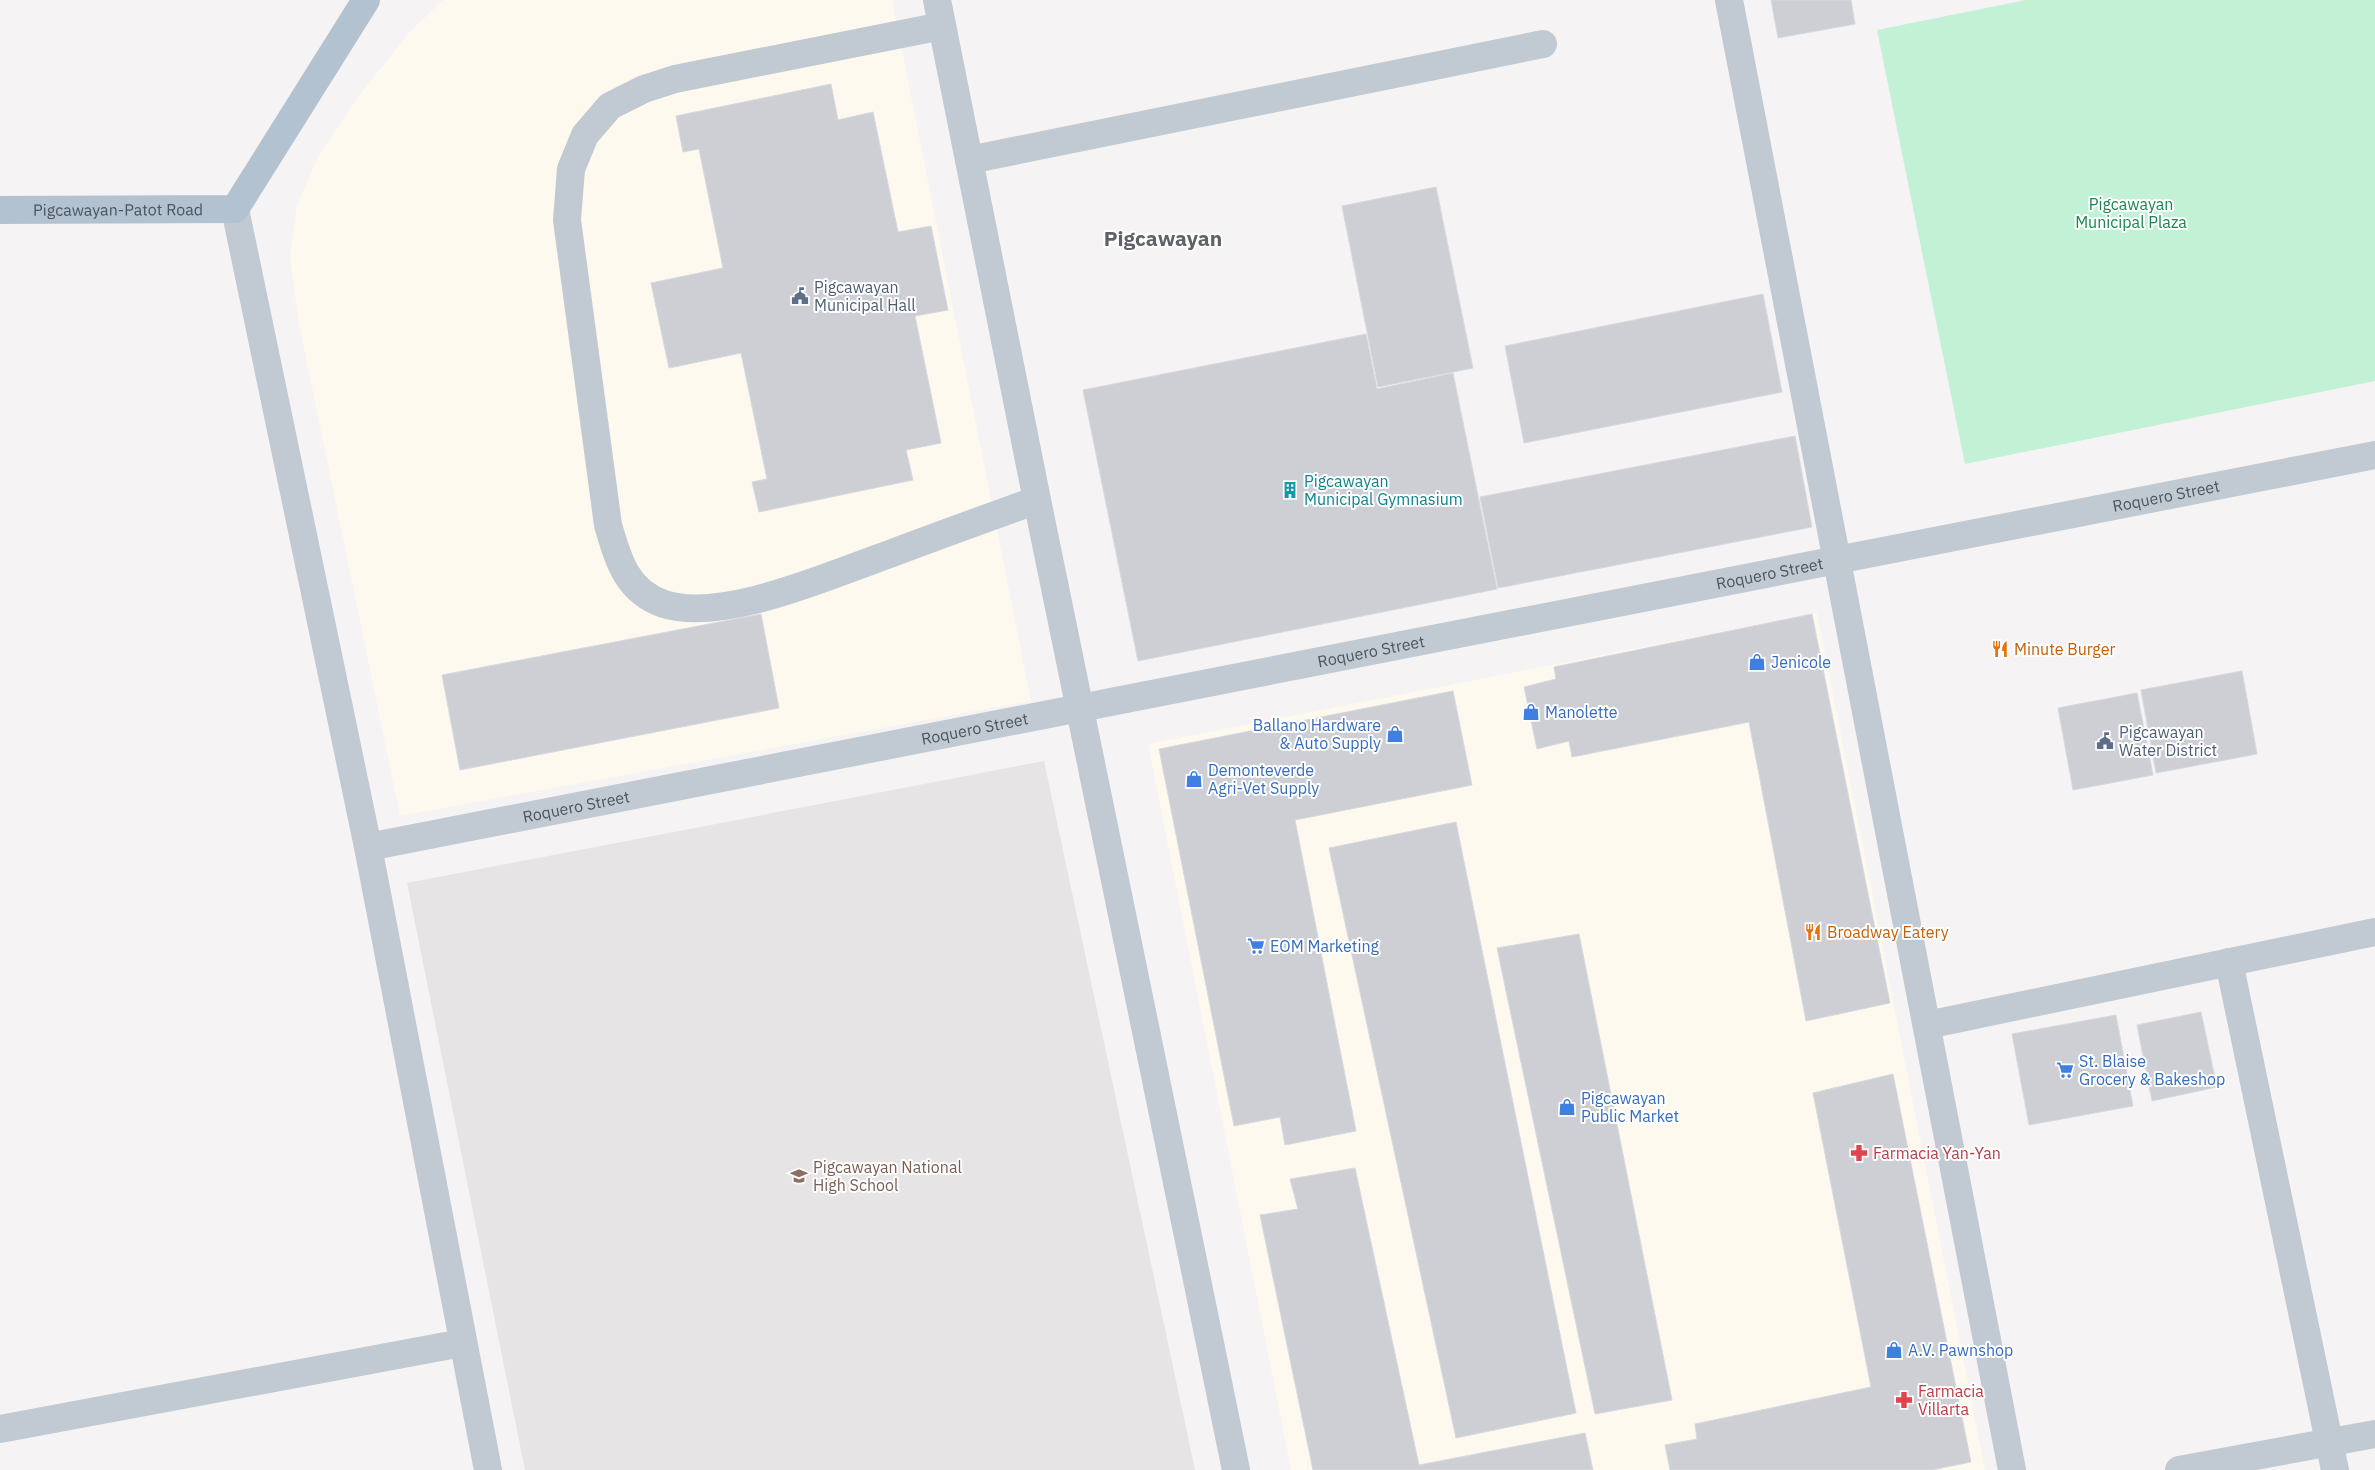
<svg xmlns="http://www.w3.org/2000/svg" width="2375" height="1470" font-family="'IBM Plex Sans',sans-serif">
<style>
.commercial{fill:#fdf9ef}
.education{fill:#e6e4e5}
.green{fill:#c3f1d5}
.building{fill:#cdcfd5;stroke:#d7d9de}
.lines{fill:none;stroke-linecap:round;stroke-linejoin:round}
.minor{stroke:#c1cad2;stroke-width:28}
.major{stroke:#b3c2d1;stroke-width:28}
.labels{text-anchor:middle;stroke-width:4;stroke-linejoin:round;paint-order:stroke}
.park-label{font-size:16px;fill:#17864f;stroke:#fff}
.street-label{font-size:16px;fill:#4a5661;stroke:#fff}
.service-label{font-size:16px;fill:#4e5e75;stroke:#fff;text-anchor:start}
.culture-label{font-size:16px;fill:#0d838f;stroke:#fff;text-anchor:start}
.food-label{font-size:16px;fill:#c56008;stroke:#fff;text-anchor:start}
.shop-label{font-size:16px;fill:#366cbe;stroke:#fff;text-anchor:start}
.health-label{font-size:16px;fill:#be3a42;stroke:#fff;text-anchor:start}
.education-label{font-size:16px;fill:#785e54;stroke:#fff;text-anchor:start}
.district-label{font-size:21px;font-weight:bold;fill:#5f6368;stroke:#fff}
</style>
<rect width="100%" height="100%" fill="#f5f3f3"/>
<g class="commercial">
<polygon points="443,0 892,0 1031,701 400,816 298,319 290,256 297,205 319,155 361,93 410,32"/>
<polygon points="1817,613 1985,1470 1291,1470 1148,744"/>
</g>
<polygon class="education" points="1044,761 1195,1470 525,1470 407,883"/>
<polygon class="green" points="2026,0 2375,0 2375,381 1965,464 1877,30"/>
<g class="building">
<polygon points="1771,0 1851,0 1855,24 1778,38"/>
<polygon points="831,84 838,120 873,112 898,232 931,226 948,310 915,316 941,443 906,450 913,480 759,512 752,482 767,479 741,353 669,368 651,283 723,268 699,149 683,152 676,116"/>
<polygon points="1436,187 1473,368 1378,387 1342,206"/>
<polygon points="1763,294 1782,392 1524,443 1505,346"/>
<polygon points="1366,334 1377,389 1453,373 1497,589 1138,661 1083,390"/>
<polygon points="1795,436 1812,527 1498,588 1480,497"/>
<polygon points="761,614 779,708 460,770 442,675"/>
<polygon points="1812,614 1890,1003 1806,1021 1749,722 1572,757 1569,741 1537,749 1524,687 1556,679 1554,667"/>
<polygon points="2242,671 2257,754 2156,773 2141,690"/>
<polygon points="1453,691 1472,785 1295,820 1356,1131 1285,1145 1280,1117 1234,1126 1159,749"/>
<polygon points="2137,693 2153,775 2073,790 2058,708"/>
<polygon points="1456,822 1576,1413 1456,1438 1329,848"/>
<polygon points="1579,934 1672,1400 1595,1414 1497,948"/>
<polygon points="2201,1012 2217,1087 2152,1101 2137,1025"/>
<polygon points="2116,1015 2133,1106 2029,1125 2012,1034"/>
<polygon points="1893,1074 1971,1462 1932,1470 1670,1470 1665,1445 1697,1439 1695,1424 1871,1387 1813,1093"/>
<polygon points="1355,1168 1419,1465 1585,1433 1593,1470 1313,1470 1260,1215 1298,1209 1290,1179"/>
</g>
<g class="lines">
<g class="minor">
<polyline points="937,0 1037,500 1236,1470"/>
<polyline points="1729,0 2012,1470"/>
<path d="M942,26L675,79L644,89L610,106L585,135L571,169L567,220L608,525C618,559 626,591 664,604C723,623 830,575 887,555C937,536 987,518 1037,500"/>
<polyline points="969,160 1543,44"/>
<polyline points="235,209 368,847 488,1470"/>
<path id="s1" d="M368,847L2375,455"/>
<polyline points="2229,962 2335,1470"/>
<polyline points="1927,1025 2375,932"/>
<polyline points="0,1429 462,1343"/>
<polyline points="2179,1470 2375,1434"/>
</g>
<path class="major" id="s2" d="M0,210L235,209L366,0"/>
</g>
<defs>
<g id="civic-bare" transform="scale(1.35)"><path d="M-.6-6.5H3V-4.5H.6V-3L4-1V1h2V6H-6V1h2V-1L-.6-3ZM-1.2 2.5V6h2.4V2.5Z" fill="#5c6f8a" stroke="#fff" stroke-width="2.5" paint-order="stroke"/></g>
<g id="building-bare" transform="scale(1.35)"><path d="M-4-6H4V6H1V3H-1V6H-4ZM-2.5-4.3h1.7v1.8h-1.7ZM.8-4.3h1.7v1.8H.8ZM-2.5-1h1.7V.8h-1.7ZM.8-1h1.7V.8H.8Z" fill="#0f9aa8" stroke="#fff" stroke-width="2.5" paint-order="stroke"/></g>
<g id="restaurant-bare" transform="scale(1.35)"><path d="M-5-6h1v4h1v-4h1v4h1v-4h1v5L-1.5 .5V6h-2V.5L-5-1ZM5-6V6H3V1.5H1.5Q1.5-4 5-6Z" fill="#e8710a" stroke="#fff" stroke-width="2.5" paint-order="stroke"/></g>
<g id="shop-bare" transform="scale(1.35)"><path d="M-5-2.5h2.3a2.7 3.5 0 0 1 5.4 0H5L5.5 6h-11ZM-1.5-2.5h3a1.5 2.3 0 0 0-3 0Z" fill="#3f7fe0" stroke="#fff" stroke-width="2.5" paint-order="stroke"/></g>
<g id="supermarket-bare" transform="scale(1.35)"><path d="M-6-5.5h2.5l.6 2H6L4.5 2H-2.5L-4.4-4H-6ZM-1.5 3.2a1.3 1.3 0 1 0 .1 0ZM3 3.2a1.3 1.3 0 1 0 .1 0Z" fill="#3f7fe0" stroke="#fff" stroke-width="2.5" paint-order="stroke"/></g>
<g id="pharmacy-bare" transform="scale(1.35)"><path d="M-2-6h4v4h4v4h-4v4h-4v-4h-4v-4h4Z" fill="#e0444e" stroke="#fff" stroke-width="2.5" paint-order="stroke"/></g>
<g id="school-bare" transform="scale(1.35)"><path d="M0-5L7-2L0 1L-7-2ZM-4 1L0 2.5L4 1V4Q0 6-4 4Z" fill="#8d6e63" stroke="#fff" stroke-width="2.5" paint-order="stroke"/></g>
</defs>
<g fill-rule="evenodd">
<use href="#civic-bare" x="800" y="296"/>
<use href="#building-bare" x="1290" y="490"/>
<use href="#restaurant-bare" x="2000" y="649"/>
<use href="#shop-bare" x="1757" y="662"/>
<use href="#shop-bare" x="1531" y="712"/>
<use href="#shop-bare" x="1395" y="734"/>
<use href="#civic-bare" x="2105" y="741"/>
<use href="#shop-bare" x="1194" y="779"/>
<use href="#restaurant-bare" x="1813" y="932"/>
<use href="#supermarket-bare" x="1256" y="946"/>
<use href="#supermarket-bare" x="2065" y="1070"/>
<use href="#shop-bare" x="1567" y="1107"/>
<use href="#pharmacy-bare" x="1859" y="1153"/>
<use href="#school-bare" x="799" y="1176"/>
<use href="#shop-bare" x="1894" y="1350"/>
<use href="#pharmacy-bare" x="1904" y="1400"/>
</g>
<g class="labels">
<g class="park-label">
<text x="2131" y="210">Pigcawayan<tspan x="2131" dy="18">Municipal Plaza</tspan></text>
</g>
<g class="street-label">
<text dy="6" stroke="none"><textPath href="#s2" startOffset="118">Pigcawayan-Patot Road</textPath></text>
<text dy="6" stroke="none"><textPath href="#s1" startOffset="1832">Roquero Street</textPath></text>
<text dy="6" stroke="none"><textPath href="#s1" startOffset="1428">Roquero Street</textPath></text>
<text dy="6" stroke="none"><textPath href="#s1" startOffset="1022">Roquero Street</textPath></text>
<text dy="6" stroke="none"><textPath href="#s1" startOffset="618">Roquero Street</textPath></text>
<text dy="6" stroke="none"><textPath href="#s1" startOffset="212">Roquero Street</textPath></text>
</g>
<g class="service-label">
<text x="814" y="293">Pigcawayan<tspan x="814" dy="18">Municipal Hall</tspan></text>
<text x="2119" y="738">Pigcawayan<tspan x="2119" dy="18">Water District</tspan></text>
</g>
<g class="culture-label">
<text x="1304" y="487">Pigcawayan<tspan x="1304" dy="18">Municipal Gymnasium</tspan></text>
</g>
<g class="food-label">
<text x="2014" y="655">Minute Burger</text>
<text x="1827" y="938">Broadway Eatery</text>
</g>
<g class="shop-label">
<text x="1771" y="668">Jenicole</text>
<text x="1545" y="718">Manolette</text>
<text x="1381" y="731" text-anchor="end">Ballano Hardware<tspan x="1381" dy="18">&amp; Auto Supply</tspan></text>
<text x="1208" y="776">Demonteverde<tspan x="1208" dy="18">Agri-Vet Supply</tspan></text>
<text x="1270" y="952">EOM Marketing</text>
<text x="2079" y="1067">St. Blaise<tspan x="2079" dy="18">Grocery &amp; Bakeshop</tspan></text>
<text x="1581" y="1104">Pigcawayan<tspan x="1581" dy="18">Public Market</tspan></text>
<text x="1908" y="1356">A.V. Pawnshop</text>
</g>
<g class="health-label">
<text x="1873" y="1159">Farmacia Yan-Yan</text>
<text x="1918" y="1397">Farmacia<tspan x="1918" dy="18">Villarta</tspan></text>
</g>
<g class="education-label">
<text x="813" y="1173">Pigcawayan National<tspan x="813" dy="18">High School</tspan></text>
</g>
<g class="district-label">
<text x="1163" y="246">Pigcawayan</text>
</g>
</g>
</svg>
